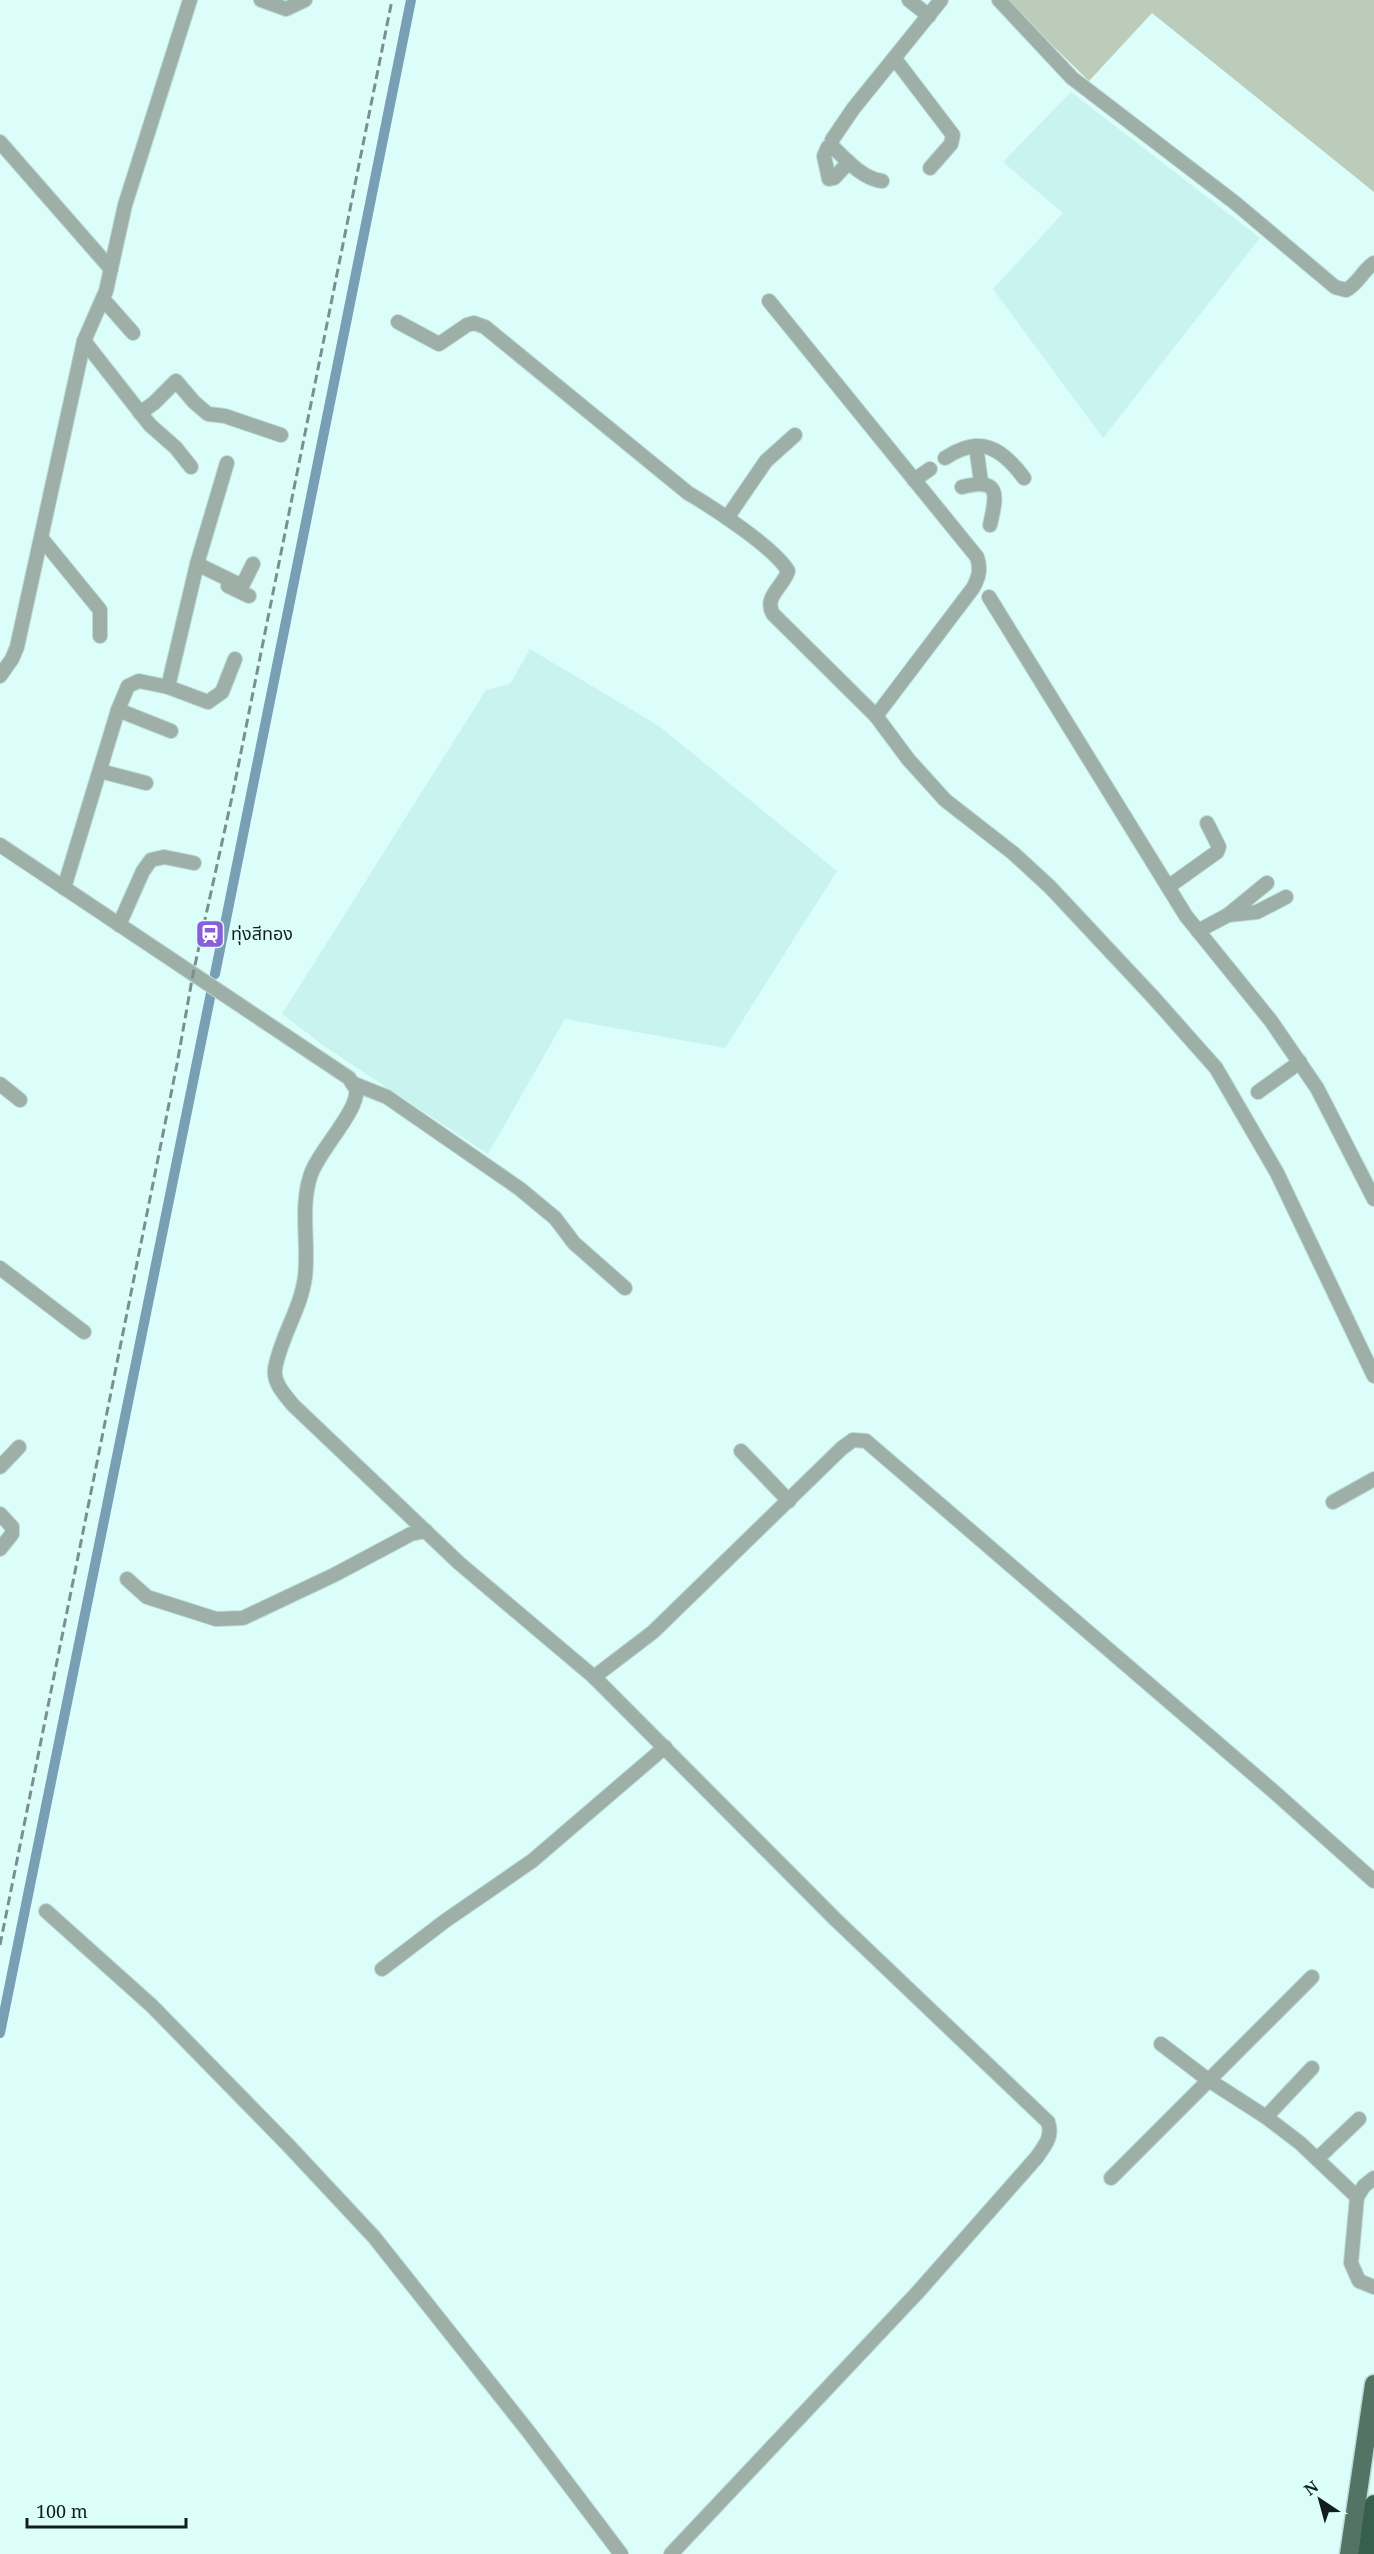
<svg xmlns="http://www.w3.org/2000/svg" width="1374" height="2554" font-family="'Noto Serif','Noto Sans Thai',serif">
<style>
.built{fill:#c8f3ee}
.green{fill:#bbccba}
.lines{fill:none;stroke-linecap:round;stroke-linejoin:round}
.canal{stroke:#789fb4;stroke-width:10}
.minor-casing{stroke:#bcdad6;stroke-width:16}
.major-casing{stroke:#bcdad6;stroke-width:21}
.highway-casing{stroke:#bcdad6;stroke-width:21}
.minor{stroke:#9dafa6;stroke-width:14}
.major{stroke:#537465;stroke-width:18}
.highway{stroke:#375f4f;stroke-width:18}
.rail{stroke:#79918e;stroke-width:3;stroke-dasharray:9 4.5;stroke-linecap:butt}
.labels{text-anchor:middle;stroke-width:4.5;stroke-linejoin:round;paint-order:stroke}
.poi-label{font-size:18px;fill:#111e1c;stroke:#dcfefa;text-anchor:start}
</style>
<rect width="100%" height="100%" fill="#dcfefa"/>
<g class="built">
<polygon points="1071,92 1260,238 1103,438 993,289 1063,213 1003,162"/>
<polygon points="530,649 659,726 837,871 725,1048 565,1019 488,1154 327,1048 282,1014 486,690 510,684"/>
</g>
<polygon class="green" points="1006,0 1374,0 1374,192 1152,13 1089,81"/>
<g class="lines">
<g class="canal">
<polyline points="215,974 411,0"/>
<polyline points="0,2033 211,993"/>
</g>
<g class="minor-casing">
<g id="minor">
<polyline points="261,0 286,9 305,0"/>
<polyline points="909,0 929,16"/>
<path d="M999,0L1072,78L1234,202L1335,287L1346,290C1358,284 1363,270 1374,263"/>
<polyline points="895,59 953,135 951,144 930,168"/>
<polyline points="0,142 111,269"/>
<polyline points="832,146 828,147 824,156 829,179 834,178 849,162"/>
<path d="M882,181C864,179 848,162 835,149L832,146V140L853,109L941,0"/>
<polyline points="103,299 133,333"/>
<path d="M769,301L977,557C981,569 979,577 973,588L876,716L908,759L945,800L1013,853L1050,887L1153,997L1216,1068L1277,1173L1374,1376"/>
<path d="M398,322L439,344L467,325L474,323L485,327L688,493C712,507 775,548 788,571C784,586 763,597 773,614L876,716"/>
<polyline points="84,341 150,425 176,448 191,467"/>
<polyline points="140,413 154,403 176,381 194,402 208,414 225,416 281,435"/>
<polyline points="976,446 981,482"/>
<path d="M945,458C980,435 1001,447 1024,478"/>
<polyline points="914,480 930,469"/>
<path d="M962,487C1001,477 997,495 990,525"/>
<polyline points="727,518 766,461 795,435"/>
<polyline points="42,539 100,610 100,636"/>
<polyline points="197,564 238,584 243,584 253,564"/>
<polyline points="228,586 249,596"/>
<polyline points="989,597 1186,916 1271,1021 1317,1088 1374,1199"/>
<polyline points="0,676 12,659 17,647 84,341 106,291 125,205 190,0"/>
<polyline points="168,687 208,702 222,692 235,659"/>
<polyline points="118,710 171,731"/>
<polyline points="100,771 146,783"/>
<path d="M0,845L349,1078L356,1089C360,1110 317,1152 310,1177C300,1209 309,1244 305,1277C301,1309 280,1338 275,1369C273,1383 285,1395 293,1405L459,1563L594,1677L835,1919L1048,2122C1053,2137 1045,2145 1037,2157L918,2292L671,2554"/>
<polyline points="1168,887 1217,852 1219,847 1207,823"/>
<polyline points="64,888 118,710 128,686 139,681 168,687 197,564 227,463"/>
<polyline points="1228,915 1267,883"/>
<polyline points="119,925 143,871 151,860 164,857 194,863"/>
<polyline points="1198,931 1228,915 1257,912 1286,897"/>
<polyline points="352,1083 387,1097 520,1189 555,1218 574,1243 625,1288"/>
<polyline points="0,1084 20,1100"/>
<polyline points="1258,1092 1300,1062"/>
<polyline points="0,1268 84,1332"/>
<polyline points="741,1451 789,1501"/>
<polyline points="0,1467 19,1447"/>
<polyline points="1333,1502 1374,1479"/>
<polyline points="0,1514 12,1527 12,1534 0,1549"/>
<polyline points="127,1579 147,1597 216,1619 243,1618 334,1575 411,1534 426,1531"/>
<polyline points="594,1677 653,1632 842,1448 853,1440 866,1441 1272,1790 1374,1881"/>
<polyline points="46,1911 152,2006 288,2145 374,2237 528,2431 621,2554"/>
<polyline points="382,1969 445,1921 532,1861 665,1747"/>
<polyline points="1161,2044 1207,2079 1266,2117 1300,2143 1357,2197"/>
<polyline points="1266,2117 1312,2068"/>
<polyline points="1317,2159 1359,2119"/>
<polyline points="1111,2178 1312,1977"/>
<polyline points="1374,2178 1364,2186 1357,2197 1351,2263 1359,2281 1374,2287"/>
</g>
</g>
<g class="major-casing">
<polyline id="major" points="1349,2554 1374,2384"/>
</g>
<g class="highway-casing">
<polyline id="highway" points="1367,2554 1374,2504"/>
</g>
<use href="#minor" class="minor"/>
<use href="#major" class="major"/>
<use href="#highway" class="highway"/>
<polyline class="rail" points="0,1945 177,1064 193,974 232,797 392,0"/>
</g>
<defs>
<g id="station-square" transform="scale(1.5)"><rect x="-9" y="-9" width="18" height="18" rx="4" fill="#895ed8" stroke="#dcfefa"/><path d="M-3-6H3Q5-6 5-4V2Q5 4 3 4L4.5 6H3L1.5 4h-3L-3 6H-4.5L-3 4Q-5 4-5 2V-4Q-5-6-3-6ZM-3.5-4v3h7v-3ZM-3.5 1v1.5H-2V1ZM2 1v1.5H3.5V1Z" fill="#fff"/></g>
</defs>
<g fill-rule="evenodd">
<use href="#station-square" x="210" y="934"/>
</g>
<g class="labels">
<g class="poi-label">
<text x="231" y="940">ทุ่งสีทอง</text>
</g>
</g>
<g transform="translate(1320 2500) rotate(324)" stroke="#dcfefa" stroke-width="4.5" paint-order="stroke">
<path d="M0-4.5L10 22L0 15L-10 22Z" fill="#111e1c"/>
<text y="-9" font-size="16" font-weight="bold" text-anchor="middle" fill="#111e1c">N</text>
</g>
<path d="M27 2518v9h159v-9" fill="none" stroke="#111e1c" stroke-width="3"/>
<text x="36" y="2518" font-size="18" fill="#111e1c" stroke="#dcfefa" stroke-width="4.5" paint-order="stroke">100 m</text>
</svg>
